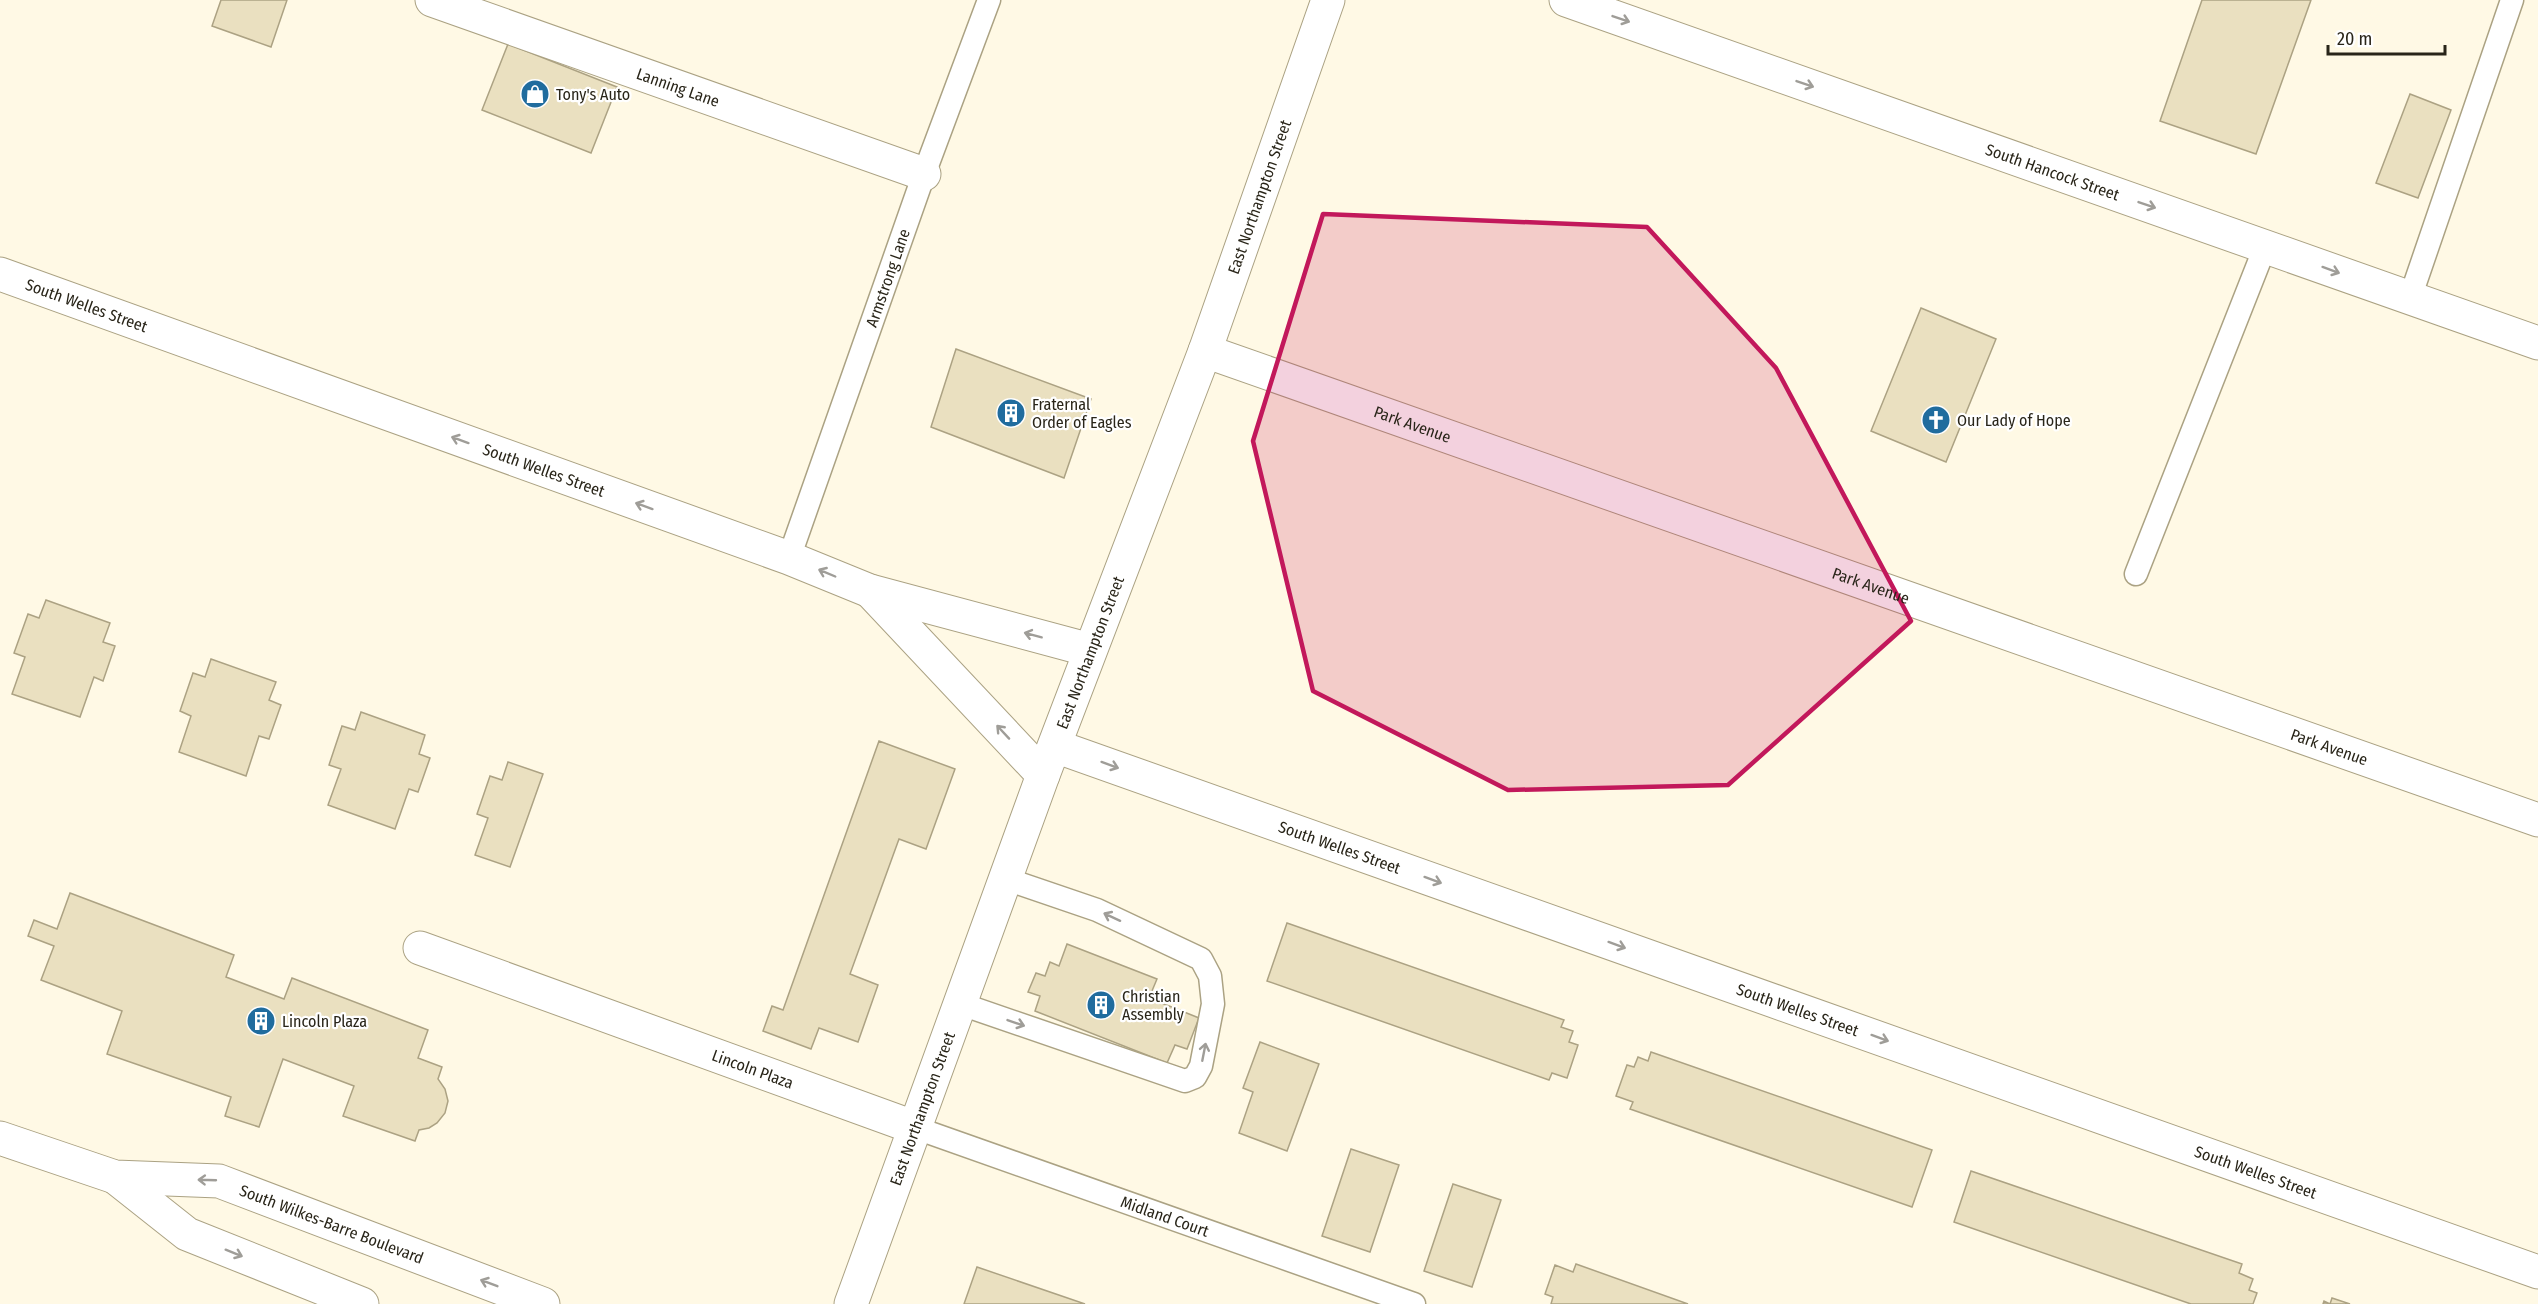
<svg xmlns="http://www.w3.org/2000/svg" width="2538" height="1304" font-family="'Fira Sans Condensed',sans-serif">
<style>
.building{fill:#eae0c0;stroke:#aca283;stroke-width:1.5}
.lines{fill:none;stroke-linecap:round;stroke-linejoin:round}
.service-casing{stroke:#aba283;stroke-width:25}
.minor-casing{stroke:#aba283;stroke-width:35}
.secondary-casing{stroke:#aba283;stroke-width:35}
.service{stroke:#fff;stroke-width:22}
.minor{stroke:#fff;stroke-width:33}
.secondary{stroke:#fff;stroke-width:33}
.oneway{stroke:#9f9d98}
.marked{fill:#c2185b;fill-opacity:0.2;stroke:#c2185b;stroke-width:4.5;stroke-linejoin:round}
.labels{text-anchor:middle;stroke-width:4.5;stroke-linejoin:round;paint-order:stroke}
.street-label{font-size:16px;fill:#292519;stroke:#fff}
.poi-label{font-size:16px;fill:#292519;stroke:#fff;text-anchor:start}
</style>
<rect width="100%" height="100%" fill="#fff9e5"/>
<g class="building">
<polygon points="221,0 287,0 271,47 212,26"/>
<polygon points="2202,0 2311,0 2256,154 2160,121"/>
<polygon points="508,44 617,87 591,153 482,110"/>
<polygon points="2410,94 2451,110 2418,198 2376,183"/>
<polygon points="1921,308 1996,339 1946,462 1871,431"/>
<polygon points="956,349 1091,399 1064,478 931,427"/>
<polygon points="46,600 110,623 103,642 115,646 103,681 94,677 80,717 12,694 25,657 14,653 28,614 39,618"/>
<polygon points="211,659 276,682 269,700 281,705 269,739 259,736 246,776 179,752 191,716 180,711 193,673 205,677"/>
<polygon points="361,712 425,735 419,754 430,758 418,792 409,789 395,829 328,805 341,769 329,765 342,726 355,730"/>
<polygon points="879,741 955,769 926,849 899,839 850,974 878,985 858,1042 819,1028 811,1049 763,1031 772,1006 783,1010"/>
<polygon points="508,762 543,774 510,867 475,855 488,818 477,814 490,776 502,780"/>
<polygon points="70,893 234,955 226,977 284,999 292,978 428,1030 418,1058 442,1067 438,1079 445,1089 448,1101 445,1113 437,1123 429,1128 419,1130 415,1141 343,1116 354,1086 283,1059 259,1127 225,1116 231,1097 107,1054 122,1011 41,980 54,946 28,936 34,920 57,929"/>
<polygon points="1287,923 1564,1020 1561,1027 1573,1031 1569,1042 1578,1045 1567,1078 1552,1073 1549,1080 1267,981"/>
<polygon points="1067,944 1157,979 1149,998 1199,1018 1187,1049 1175,1045 1167,1063 1035,1011 1040,996 1028,992 1036,973 1045,976 1050,962 1059,966"/>
<polygon points="1260,1042 1319,1064 1287,1151 1239,1133 1253,1092 1243,1088"/>
<polygon points="1651,1052 1932,1150 1912,1207 1630,1109 1633,1102 1616,1096 1627,1065 1634,1067 1638,1057 1648,1061"/>
<polygon points="1351,1149 1399,1165 1370,1252 1322,1236"/>
<polygon points="1971,1171 2242,1264 2239,1273 2253,1279 2249,1290 2257,1293 2253,1304 2191,1304 1954,1222"/>
<polygon points="1453,1184 1501,1200 1472,1287 1424,1271"/>
<polygon points="1576,1264 1688,1304 1551,1304 1553,1297 1545,1294 1555,1265 1573,1272"/>
<polygon points="977,1267 1085,1304 964,1304"/>
<polygon points="2332,1298 2350,1304 2323,1304 2324,1301 2330,1304"/>
</g>
<g class="lines">
<g class="service-casing">
<g id="service">
<polyline points="2410,298 2512,0"/>
<path id="s1" d="M789,558L924,174L989,0"/>
<polyline points="2136,574 2265,247"/>
<polyline points="961,1004 1185,1081 1195,1077 1201,1066 1213,1004 1210,976 1201,959 1097,910 1006,879"/>
<path id="s2" d="M916,1128L1414,1304"/>
</g>
</g>
<g class="minor-casing">
<g id="minor">
<path id="s3" d="M432,0L924,174"/>
<path id="s4" d="M1566,0L2538,343"/>
<path id="s5" d="M0,274L789,558L870,591L1090,650"/>
<polyline points="870,591 1043,775"/>
<path id="s6" d="M1055,746L2538,1272"/>
<path id="s7" d="M420,948L916,1128"/>
</g>
</g>
<g class="secondary-casing">
<g id="secondary">
<path id="s8" d="M1205,351L2538,820"/>
<path id="s9" d="M0,1138L115,1177L219,1181L543,1304"/>
<polyline points="115,1177 187,1234 362,1304"/>
<path id="s10" d="M851,1304L1043,775L1205,351L1328,0"/>
</g>
</g>
<use href="#service" class="service"/>
<use href="#minor" class="minor"/>
<use href="#secondary" class="secondary"/>
</g>
<defs><path id="oneway-shaft" d="M-6 0H5M1.5-3L5.5 0L1.5 3" fill="none" stroke-width="1.6" stroke-linecap="round" stroke-linejoin="round" transform="scale(1.5)"/></defs>
<g class="oneway">
<use href="#oneway-shaft" transform="translate(1621 19) rotate(19)"/>
<use href="#oneway-shaft" transform="translate(1805 84) rotate(19)"/>
<use href="#oneway-shaft" transform="translate(2147 205) rotate(19)"/>
<use href="#oneway-shaft" transform="translate(2331 270) rotate(20)"/>
<use href="#oneway-shaft" transform="translate(460 440) rotate(-160)"/>
<use href="#oneway-shaft" transform="translate(644 506) rotate(-160)"/>
<use href="#oneway-shaft" transform="translate(827 573) rotate(-157)"/>
<use href="#oneway-shaft" transform="translate(1033 635) rotate(-165)"/>
<use href="#oneway-shaft" transform="translate(1003 732) rotate(-133)"/>
<use href="#oneway-shaft" transform="translate(1110 765) rotate(20)"/>
<use href="#oneway-shaft" transform="translate(1433 880) rotate(20)"/>
<use href="#oneway-shaft" transform="translate(1112 917) rotate(-155)"/>
<use href="#oneway-shaft" transform="translate(1617 945) rotate(20)"/>
<use href="#oneway-shaft" transform="translate(1016 1023) rotate(19)"/>
<use href="#oneway-shaft" transform="translate(1880 1038) rotate(20)"/>
<use href="#oneway-shaft" transform="translate(1204 1052) rotate(-79)"/>
<use href="#oneway-shaft" transform="translate(207 1180) rotate(-178)"/>
<use href="#oneway-shaft" transform="translate(234 1253) rotate(22)"/>
<use href="#oneway-shaft" transform="translate(489 1283) rotate(-159)"/>
</g>
<path class="marked" d="M1323,214L1647,227L1776,368L1911,621L1728,785L1508,790L1313,691L1253,441Z"/>
<defs>
<g id="shop-disc" transform="scale(1.5)"><circle r="9.5" fill="#206c9e" stroke="#fff"/><path d="M-5-2.5h2.3a2.7 3.5 0 0 1 5.4 0H5L5.5 6h-11ZM-1.5-2.5h3a1.5 2.3 0 0 0-3 0Z" fill="#fff"/></g>
<g id="building-disc" transform="scale(1.5)"><circle r="9.5" fill="#206c9e" stroke="#fff"/><path d="M-4-6H4V6H1V3H-1V6H-4ZM-2.5-4.3h1.7v1.8h-1.7ZM.8-4.3h1.7v1.8H.8ZM-2.5-1h1.7V.8h-1.7ZM.8-1h1.7V.8H.8Z" fill="#fff"/></g>
<g id="church-disc" transform="scale(1.5)"><circle r="9.5" fill="#206c9e" stroke="#fff"/><path d="M-1.2-6h2.4v3.5h3.3v2.4h-3.3V6h-2.4V-.1h-3.3v-2.4h3.3Z" fill="#fff"/></g>
</defs>
<g fill-rule="evenodd">
<use href="#shop-disc" x="535" y="94"/>
<use href="#building-disc" x="1011" y="413"/>
<use href="#church-disc" x="1936" y="420"/>
<use href="#building-disc" x="1101" y="1005"/>
<use href="#building-disc" x="261" y="1021"/>
</g>
<g class="labels">
<g class="street-label">
<text dy="6" stroke="none"><textPath href="#s3" startOffset="261">Lanning Lane</textPath></text>
<text dy="6" stroke="none"><textPath href="#s4" startOffset="516">South Hancock Street</textPath></text>
<text dy="6" stroke="none"><textPath href="#s10" startOffset="1180">East Northampton Street</textPath></text>
<text dy="6" stroke="none"><textPath href="#s1" startOffset="297">Armstrong Lane</textPath></text>
<text dy="6" stroke="none"><textPath href="#s5" startOffset="92">South Welles Street</textPath></text>
<text dy="6" stroke="none"><textPath href="#s8" startOffset="220">Park Avenue</textPath></text>
<text dy="6" stroke="none"><textPath href="#s5" startOffset="578">South Welles Street</textPath></text>
<text dy="6" stroke="none"><textPath href="#s8" startOffset="706">Park Avenue</textPath></text>
<text dy="6" stroke="none"><textPath href="#s10" startOffset="694">East Northampton Street</textPath></text>
<text dy="6" stroke="none"><textPath href="#s8" startOffset="1192">Park Avenue</textPath></text>
<text dy="6" stroke="none"><textPath href="#s6" startOffset="302">South Welles Street</textPath></text>
<text dy="6" stroke="none"><textPath href="#s6" startOffset="788">South Welles Street</textPath></text>
<text dy="6" stroke="none"><textPath href="#s7" startOffset="354">Lincoln Plaza</textPath></text>
<text dy="6" stroke="none"><textPath href="#s10" startOffset="208">East Northampton Street</textPath></text>
<text dy="6" stroke="none"><textPath href="#s6" startOffset="1274">South Welles Street</textPath></text>
<text dy="6" stroke="none"><textPath href="#s2" startOffset="264">Midland Court</textPath></text>
<text dy="6" stroke="none"><textPath href="#s9" startOffset="346">South Wilkes-Barre Boulevard</textPath></text>
</g>
<g class="poi-label">
<text x="556" y="100">Tony's Auto</text>
<text x="1032" y="410">Fraternal<tspan x="1032" dy="18">Order of Eagles</tspan></text>
<text x="1957" y="426">Our Lady of Hope</text>
<text x="1122" y="1002">Christian<tspan x="1122" dy="18">Assembly</tspan></text>
<text x="282" y="1027">Lincoln Plaza</text>
</g>
</g>
<path d="M2328 45v9h117v-9" fill="none" stroke="#292519" stroke-width="3"/>
<text x="2337" y="45" font-size="18" fill="#292519" stroke="#ffffff" stroke-width="4.5" paint-order="stroke">20 m</text>
</svg>
